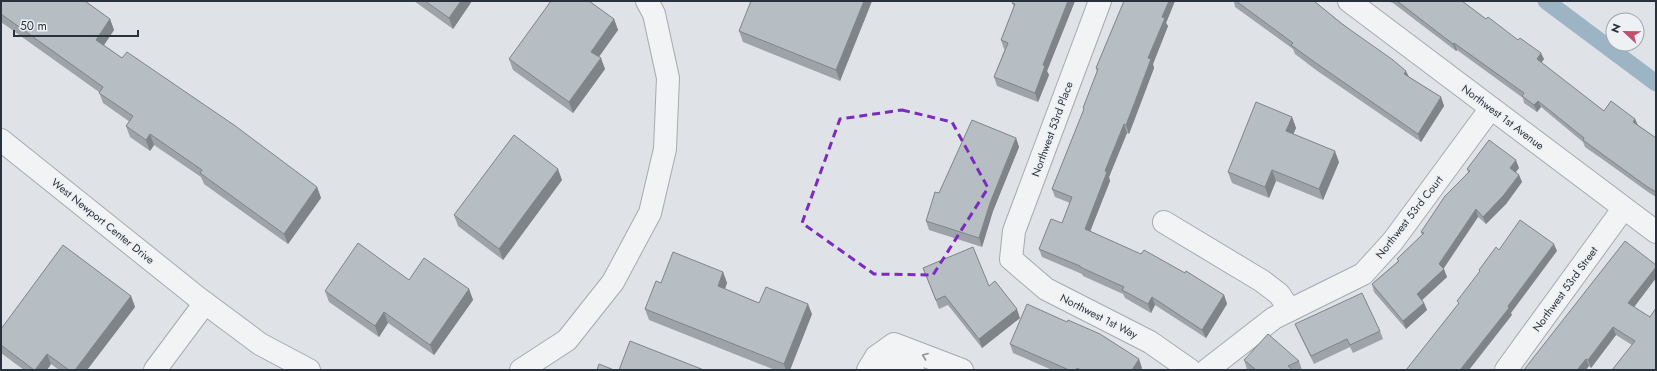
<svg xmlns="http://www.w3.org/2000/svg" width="1657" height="371" font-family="Jost,sans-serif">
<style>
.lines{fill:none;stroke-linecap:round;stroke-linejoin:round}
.canal{stroke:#9db4c4;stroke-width:17}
.minor-casing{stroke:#a5aab0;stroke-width:24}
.minor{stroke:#f1f3f5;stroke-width:22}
.wall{fill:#9da3a8}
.shaded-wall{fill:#7f8488}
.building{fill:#b6bdc3;stroke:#7f8488}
.oneway{stroke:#8d9298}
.marked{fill:none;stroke:#7b2cbf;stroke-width:3;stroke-dasharray:8 5;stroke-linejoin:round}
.labels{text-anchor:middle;stroke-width:3;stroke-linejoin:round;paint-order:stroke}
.street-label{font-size:11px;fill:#29323c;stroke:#eef1f4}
</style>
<rect width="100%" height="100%" fill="#dfe3e7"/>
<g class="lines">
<polyline class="canal" points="1546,1 1656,83"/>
<g class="minor-casing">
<g id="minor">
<polyline points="1100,1 1014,231 1011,259 1046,289 1150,342 1190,370"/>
<polyline points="1349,1 1656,232"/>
<polyline points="1,140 197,297 260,344 309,370"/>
<polyline points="1164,222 1262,281 1279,294 1290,310"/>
<polyline points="876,357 913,370"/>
<polyline points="155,370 205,303"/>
<polyline points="521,370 567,340 613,282 650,213 665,149 668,78 654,14 647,1"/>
<polyline points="868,370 876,357 894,344 962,370"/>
<polyline points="1207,370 1274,318 1363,274 1393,241 1491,108"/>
<polyline points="1506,370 1623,209"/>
</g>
</g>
<use href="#minor" class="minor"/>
</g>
<g class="wall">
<polygon points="1,1 110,19 114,30 104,45 122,58 317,187 321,198 288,244 204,184 201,177 154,145 150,151 130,137 126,126 130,122 103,103 99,92 1,22"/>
<polygon points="414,1 472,1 453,29"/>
<polygon points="872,1 840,81 743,42 739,31"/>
<polygon points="1075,1 1047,71 1049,75 1038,102 997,86 994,77 1005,49 1004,49 1001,40 1014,7 1012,3"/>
<polygon points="1124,1 1175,1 1166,23 1168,26 1153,64 1154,68 1139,108 1129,134 1127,133 1109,177 1110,181 1090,231 1224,295 1227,304 1206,338 1155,305 1151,313 1125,298 1123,294 1083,276 1082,274 1042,257 1039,249 1062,223 1070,203 1055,197 1052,189 1084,110 1083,108 1097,72 1096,68"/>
<polygon points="1232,1 1314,1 1408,76 1441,97 1444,106 1421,142 1316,70 1295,54 1293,49 1235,7 1234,2"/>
<polygon points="1387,1 1462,1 1486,19 1518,40 1544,59 1541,63 1604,111 1635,119 1638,125 1656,138 1656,197 1648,192 1612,166 1585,147 1583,142 1541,107 1537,112 1524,103 1523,98 1457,50 1456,51 1393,3"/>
<polygon points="614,19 618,30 599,57 605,69 573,113 513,70 509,59"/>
<polygon points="1292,117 1296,128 1293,134 1339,162 1323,200 1276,181 1269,198 1232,183 1228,172"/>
<polygon points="1016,138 1019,147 993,211 982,247 929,230 926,221 939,193"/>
<polygon points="1519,168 1516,172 1519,175 1522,182 1506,204 1486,224 1478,217 1443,269 1447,277 1422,300 1424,303 1427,310 1406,329 1374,292 1372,284 1398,261 1397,259 1422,235 1421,232 1468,172 1467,169"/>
<polygon points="562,180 503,260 458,226 454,215"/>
<polygon points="1656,265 1656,278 1634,307 1656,370 1632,345 1616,335 1591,368 1589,366 1524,370"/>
<polygon points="923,268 989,286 1020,318 982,348 948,305 939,309"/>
<polygon points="723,272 727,283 725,289 759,303 812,314 790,370 775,370 649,320 645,309 661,283"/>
<polygon points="409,280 469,289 473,300 434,355 388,323 379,337 329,302 325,291"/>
<polygon points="131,296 135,307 87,370 59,370 51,364 47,370 24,370 1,353 1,329"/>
<polygon points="1295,324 1380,331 1383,339 1353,353 1350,347 1314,364 1298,331"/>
<polygon points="1010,344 1142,368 1141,370 1052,370 1013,353"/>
<polygon points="1244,360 1299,361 1302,370 1249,370 1247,369"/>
</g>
<g class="shaded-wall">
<polygon points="461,1 472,1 453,29 449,18"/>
<polygon points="864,1 872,1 840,81 836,70"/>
<polygon points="1068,1 1075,1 1047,71 1049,75 1038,102 1035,93 1043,65"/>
<polygon points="1169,1 1175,1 1166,23 1168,26 1153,64 1154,68 1129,134 1126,125 1162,17"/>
<polygon points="110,19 114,30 100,51 96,40"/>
<polygon points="614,19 618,30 595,62 591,52"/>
<polygon points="1454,43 1457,50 1456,51 1453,44"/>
<polygon points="1541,53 1544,59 1539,66 1537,59"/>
<polygon points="601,58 605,69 573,113 569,102"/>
<polygon points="1406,71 1410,79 1404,74"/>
<polygon points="1441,97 1444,106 1421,142 1418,134"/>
<polygon points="1538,101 1541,107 1537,112 1534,105"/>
<polygon points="1292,117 1296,128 1290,142 1286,131"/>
<polygon points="1635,119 1638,126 1633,122"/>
<polygon points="1124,124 1127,133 1109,177 1110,181 1088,237 1085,229 1105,171"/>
<polygon points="150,134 154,145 150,151 146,140"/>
<polygon points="1016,138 1019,147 993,211 982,247 979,238 990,203"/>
<polygon points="1335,151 1339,162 1323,200 1319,189"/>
<polygon points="1516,160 1519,168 1513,175 1510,168"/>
<polygon points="558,169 562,180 503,260 499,249"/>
<polygon points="1272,170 1276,181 1269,198 1265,187"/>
<polygon points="1519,175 1522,182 1506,204 1486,224 1483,217"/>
<polygon points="317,187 321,198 288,244 284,234"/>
<polygon points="1476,209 1478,217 1442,271 1439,264"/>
<polygon points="1554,244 1557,251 1511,313 1512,315 1469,370 1460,370"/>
<polygon points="1656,267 1656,278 1631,311 1628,303"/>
<polygon points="1444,269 1447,277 1420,302 1417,294"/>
<polygon points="723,272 727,283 722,297 718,286"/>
<polygon points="469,289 473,300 434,355 430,345"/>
<polygon points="1224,295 1227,304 1206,338 1202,330"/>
<polygon points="131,296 135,307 87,370 75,370"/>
<polygon points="1152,297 1155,305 1151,313 1148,304"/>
<polygon points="1424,303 1427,310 1406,329 1403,321"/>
<polygon points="808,304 812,314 790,370 786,370 784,364"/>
<polygon points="1017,309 1020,318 982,348 979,339"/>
<polygon points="384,312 388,323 379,337 375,326"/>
<polygon points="1613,327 1616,335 1591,368 1588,360"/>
<polygon points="47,354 51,364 47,370 35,370"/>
<polygon points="1139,359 1142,368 1141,370 1132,370"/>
<polygon points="1586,359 1589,366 1586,370 1577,370"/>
</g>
<g class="building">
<polygon points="1,1 85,1 110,19 96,40 122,58 127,52 234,125 317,187 284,234 200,173 202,170 150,134 146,140 126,126 133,116 99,93 103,87 1,14"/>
<polygon points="425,1 461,1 449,18"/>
<polygon points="551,1 589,1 614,19 591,52 601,58 569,102 509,59"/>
<polygon points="751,1 864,1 836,70 739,31"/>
<polygon points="1013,1 1068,1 1043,65 1045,66 1035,93 994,77 1008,43 1001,40 1015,4 1012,3"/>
<polygon points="1124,1 1169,1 1162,17 1165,18 1148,58 1151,59 1136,99 1126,125 1124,124 1105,171 1107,172 1085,229 1141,254 1144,250 1185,273 1186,271 1224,295 1202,330 1152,297 1148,304 1122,290 1124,287 1080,267 1080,266 1039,249 1051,219 1062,223 1072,197 1052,189 1084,109 1083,108 1098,69 1096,68"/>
<polygon points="1236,1 1314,1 1342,24 1393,60 1406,71 1404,74 1441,97 1418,134 1313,61 1291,45 1293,43"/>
<polygon points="1397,1 1462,1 1486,19 1488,17 1518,40 1520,38 1541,53 1537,59 1604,111 1611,101 1635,119 1633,122 1656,138 1656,192 1646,186 1583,140 1584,138 1538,101 1534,105 1522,96 1524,93 1454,43 1453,44"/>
<polygon points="1256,102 1292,117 1286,131 1335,151 1319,189 1272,170 1265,187 1228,172"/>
<polygon points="972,120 1016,138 990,203 979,238 926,221 935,192 939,193"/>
<polygon points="514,135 558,169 499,249 454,215"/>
<polygon points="1489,140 1516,160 1510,168 1519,175 1503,196 1483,217 1476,209 1439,264 1444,269 1417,294 1424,303 1403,321 1372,284 1399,261 1397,259 1424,233 1421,232 1445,196 1470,171 1467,169"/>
<polygon points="1520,220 1554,244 1508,306 1509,308 1460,370 1406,370 1459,303 1457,301 1480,271 1479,270 1496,247 1499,250"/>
<polygon points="1625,241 1656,265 1656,267 1628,303 1650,317 1656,308 1656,370 1612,370 1635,341 1613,327 1588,360 1586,359 1577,370 1524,370 1530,362"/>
<polygon points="358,243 409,280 424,258 469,289 430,345 384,312 375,326 325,291"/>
<polygon points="63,245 131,296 75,370 69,370 47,354 35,370 34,370 1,345 1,329"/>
<polygon points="973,247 989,286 995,281 1017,309 979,339 945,296 936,300 923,268"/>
<polygon points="673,252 723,272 718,286 759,303 766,287 808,304 784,364 645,309 656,281 661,283"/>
<polygon points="1362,293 1380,331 1350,345 1347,339 1311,356 1295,324"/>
<polygon points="1027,304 1067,322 1068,320 1100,334 1139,359 1132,370 1081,370 1077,368 1076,370 1069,370 1010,344"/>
<polygon points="1268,334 1299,361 1288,366 1293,370 1256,370 1244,360"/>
<polygon points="630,341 704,370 619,370"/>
<polygon points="599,364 614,370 597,370"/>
</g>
<defs><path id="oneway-chevron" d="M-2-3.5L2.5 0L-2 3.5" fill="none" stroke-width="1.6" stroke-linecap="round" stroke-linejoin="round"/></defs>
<use class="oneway" href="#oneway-chevron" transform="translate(925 356) rotate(-159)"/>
<path class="marked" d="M902,110L952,122L988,188L933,275L874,274L802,223L840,119Z"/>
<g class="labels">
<g class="street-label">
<text transform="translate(1503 117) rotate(37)" y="4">Northwest 1st Avenue</text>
<text transform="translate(1052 129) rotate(-70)" y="4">Northwest 53rd Place</text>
<text transform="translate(1409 217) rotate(-52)" y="4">Northwest 53rd Court</text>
<text transform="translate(103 221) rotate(39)" y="4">West Newport Center Drive</text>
<text transform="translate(1565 289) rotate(-54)" y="4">Northwest 53rd Street</text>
<text transform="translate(1099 316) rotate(27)" y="4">Northwest 1st Way</text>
</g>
</g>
<rect width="1657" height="371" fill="none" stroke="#29323c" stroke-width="4"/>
<g transform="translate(1625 32) rotate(292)"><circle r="19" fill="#eef1f4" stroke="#9fa5aa"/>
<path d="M0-3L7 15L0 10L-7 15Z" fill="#c14e6d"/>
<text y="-6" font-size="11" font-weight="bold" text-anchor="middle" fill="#29323c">N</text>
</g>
<path d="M14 30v6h124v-6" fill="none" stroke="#29323c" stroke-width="2"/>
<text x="20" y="30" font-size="12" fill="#29323c" stroke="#eef1f4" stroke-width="3" paint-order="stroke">50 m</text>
</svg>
